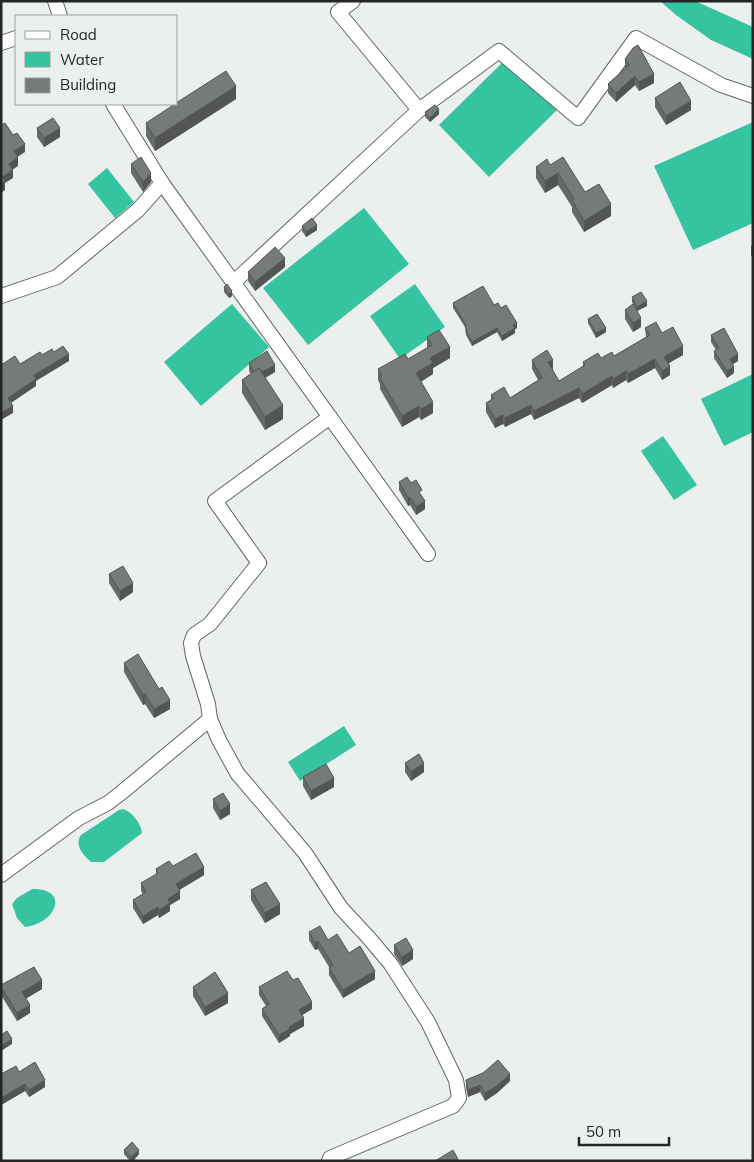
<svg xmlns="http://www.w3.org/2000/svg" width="754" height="1162" font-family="Mulish,sans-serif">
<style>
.water{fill:#36c3a0}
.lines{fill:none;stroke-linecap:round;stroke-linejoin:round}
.minor-casing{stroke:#616563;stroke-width:16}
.minor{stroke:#fff;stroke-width:14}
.wall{fill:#656968}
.shaded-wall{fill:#535555}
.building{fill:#767a79;stroke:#535555}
</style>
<rect width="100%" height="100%" fill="#ebf0ee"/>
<g class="water">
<polygon points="660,1 695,1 753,27 753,59 711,40 676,15"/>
<polygon points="506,59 557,110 489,177 439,125"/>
<polygon points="753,122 753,223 693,250 654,166"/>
<polygon points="107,168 134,202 115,218 88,184"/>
<polygon points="364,208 409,264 308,345 263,288"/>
<polygon points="415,284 445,327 400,359 370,316"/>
<polygon points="232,304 269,347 201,406 164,362"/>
<polygon points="753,374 753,432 724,446 701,399"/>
<polygon points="663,436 697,485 674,500 641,451"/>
<polygon points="344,726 356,745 300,781 288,762"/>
<path d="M123,809C132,812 141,823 142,833L104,862H91C83,855 74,845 81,835L119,810Z"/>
<path d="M32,889C70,888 57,923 25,927L17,918L12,904L17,898Z"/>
</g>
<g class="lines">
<g class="minor-casing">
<g id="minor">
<polyline points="55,1 60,16"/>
<polyline points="353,1 338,12 419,110"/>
<polyline points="1,43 16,38"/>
<polyline points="113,104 162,183 428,554"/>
<polyline points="233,283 419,110 499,51 578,118 636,38 721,85 753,96"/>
<polyline points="1,296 57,277 138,210 162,183"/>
<polyline points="210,719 219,740 237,773 305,853 341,908 368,937 390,963 428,1022 456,1080 459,1098 453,1106 330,1158 329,1161"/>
<polyline points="1,875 79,818 108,803 121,793 210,719 208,704 193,656 191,643 194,635 210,624 259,563 215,501 330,417"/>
</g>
</g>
<use href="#minor" class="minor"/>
</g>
<g class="wall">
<polygon points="625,59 654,83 639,91 635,85 616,102 608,93 608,84 625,68"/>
<polygon points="655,98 691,110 666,125 655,107"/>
<polygon points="236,99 155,151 146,136 146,123"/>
<polygon points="425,112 439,114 430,122 425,117"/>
<polygon points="37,128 60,137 44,147 37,137"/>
<polygon points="131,164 151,182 143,192 131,173"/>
<polygon points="550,165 585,192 611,216 584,232 572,212 572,207 558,185 545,193 536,178 536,167"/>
<polygon points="302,226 317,230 306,237 302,231"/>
<polygon points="753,245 753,258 751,255 751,246"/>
<polygon points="285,267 255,291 248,281 248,272"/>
<polygon points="224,287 232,296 229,298 224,292"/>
<polygon points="632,297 647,306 637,311 632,302"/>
<polygon points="453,303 494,305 501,308 517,328 515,329 515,333 502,341 497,332 472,346 466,335 465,327 453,308"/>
<polygon points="625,310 641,327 633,332 625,319"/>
<polygon points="588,319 606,332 596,338 588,323"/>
<polygon points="645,328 662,333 683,355 668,363 670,375 662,380 655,368 628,383 626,380 613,388 612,385 582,403 579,398 534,420 531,414 505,427 503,424 495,428 486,412 486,403 491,400 491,395 510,398 538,380 532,369 532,360 553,369 552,369 559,381 583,367 583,362 614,356 646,337"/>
<polygon points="711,335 738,361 732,364 734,373 727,378 714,358 714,351 716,350 711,342"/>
<polygon points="427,337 450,358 433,368 433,374 421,382 433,413 421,420 419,417 402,427 380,389 380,384 378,380 378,369 408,359 427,348"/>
<polygon points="249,363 275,372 265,378 283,419 265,430 242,393 242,380 251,374 249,371"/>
<polygon points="399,482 411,483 422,497 425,509 416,515 410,505 408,506 399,490"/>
<polygon points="109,574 133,592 120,601 109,583"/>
<polygon points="124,663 170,709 154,718 145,704 143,705 124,672"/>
<polygon points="405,763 424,772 411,781 405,772"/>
<polygon points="303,777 334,787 311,800 303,786"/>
<polygon points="213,799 230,814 220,820 213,808"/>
<polygon points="173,866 204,875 179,890 180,899 170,905 170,911 159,918 158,915 143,924 133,908 133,900 143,894 141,891 141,883 156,875 156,869"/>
<polygon points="251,890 280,914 265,923 251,900"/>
<polygon points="309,932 328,940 349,953 375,979 343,998 329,975 329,967 318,949 315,950 309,940"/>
<polygon points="394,945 413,959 402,966 394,954"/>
<polygon points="1,985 42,989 26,998 30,1013 17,1021 1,995"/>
<polygon points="193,987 228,1003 205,1016 193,996"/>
<polygon points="259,987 312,1009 302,1015 304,1026 290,1034 290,1036 279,1043 262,1016 262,1009 266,1006 259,995"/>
<polygon points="19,1072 45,1087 29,1097 25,1091 1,1105 1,1074"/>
<polygon points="466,1080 510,1081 497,1093 485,1101 480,1092 468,1097 466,1088"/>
<polygon points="124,1150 139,1154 133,1161 130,1161 124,1154"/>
</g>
<g class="shaded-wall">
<polygon points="654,74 654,83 639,91 639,82"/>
<polygon points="635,76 635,85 616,102 616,93"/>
<polygon points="236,86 236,99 155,151 155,138"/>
<polygon points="691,101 691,110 666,125 666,116"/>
<polygon points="439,109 439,114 430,122 430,118"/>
<polygon points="60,128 60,137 44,147 44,138"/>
<polygon points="25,144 25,152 14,159 14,151"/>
<polygon points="18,157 18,166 9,172 9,164"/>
<polygon points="13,170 13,178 5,183 5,190 1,193 2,177"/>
<polygon points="151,173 151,182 143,192 143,182"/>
<polygon points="558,173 558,185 545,193 545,181"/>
<polygon points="611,204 611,216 584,232 584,221"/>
<polygon points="317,225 317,230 306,237 306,232"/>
<polygon points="285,258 285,267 255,291 255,282"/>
<polygon points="232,291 232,296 229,298 229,294"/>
<polygon points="647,301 647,306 637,311 637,307"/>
<polygon points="641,318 641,327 633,332 633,323"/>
<polygon points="517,323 517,328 515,329 515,333 502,341 502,336 513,325"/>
<polygon points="497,328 497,332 472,346 472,342"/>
<polygon points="606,328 606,332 596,338 596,333"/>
<polygon points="683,346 683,355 664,366 664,357"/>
<polygon points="450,347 450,358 433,368 433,374 416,384 416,373 430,358"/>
<polygon points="69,354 69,361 36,381 36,386 8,405 8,398 34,375"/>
<polygon points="738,354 738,361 730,366 730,359"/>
<polygon points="655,359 655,368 628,383 628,374"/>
<polygon points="553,360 553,369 548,371 548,362"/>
<polygon points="275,365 275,372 256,383 256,376"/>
<polygon points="670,366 670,375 662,380 662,371"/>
<polygon points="734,367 734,373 727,378 727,371"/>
<polygon points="626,371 626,380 613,388 613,379"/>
<polygon points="612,376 612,385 582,403 582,394"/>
<polygon points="579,388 579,398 534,420 534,411"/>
<polygon points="433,402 433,413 421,420 421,409"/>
<polygon points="283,405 283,419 265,430 265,417"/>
<polygon points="531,405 531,414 505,427 505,418"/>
<polygon points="13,406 13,413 1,420 1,413"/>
<polygon points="419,406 419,417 402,427 402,416"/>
<polygon points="503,415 503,424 495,428 495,419"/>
<polygon points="410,497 410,505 408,506 408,498"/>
<polygon points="425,501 425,509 416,515 416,507"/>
<polygon points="133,583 133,592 120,601 120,591"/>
<polygon points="145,694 145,704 143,705 143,695"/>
<polygon points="170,700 170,709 154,718 154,709"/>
<polygon points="424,763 424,772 411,781 411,772"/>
<polygon points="334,778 334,787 311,800 311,791"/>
<polygon points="230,804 230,814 220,820 220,811"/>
<polygon points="204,867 204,875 176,892 176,884"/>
<polygon points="180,891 180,899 170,905 170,911 159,918 159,910 168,899"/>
<polygon points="280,904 280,914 265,923 265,913"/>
<polygon points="158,907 158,915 143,924 143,916"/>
<polygon points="318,941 318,949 315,950 315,943"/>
<polygon points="413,950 413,959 402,966 402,957"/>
<polygon points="375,971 375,979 343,998 343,990"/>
<polygon points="42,980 42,989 22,1001 22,992"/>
<polygon points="228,993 228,1003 205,1016 205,1007"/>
<polygon points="312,1002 312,1009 299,1017 299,1010"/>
<polygon points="30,1005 30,1013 17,1021 17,1013"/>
<polygon points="304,1018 304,1026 290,1034 290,1036 279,1043 279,1035 289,1027"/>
<polygon points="12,1039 12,1044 1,1051 1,1046"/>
<polygon points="510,1074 510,1081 497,1093 485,1101 485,1093"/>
<polygon points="45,1080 45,1087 29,1097 29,1090"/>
<polygon points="25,1084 25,1091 1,1105 1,1098"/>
<polygon points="480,1085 480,1092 468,1097 468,1090"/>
<polygon points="139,1150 139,1154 133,1161 131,1161 131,1157"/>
</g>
<g class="building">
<polygon points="638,45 654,74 639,82 635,76 616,93 608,84 629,65 625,59 633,48"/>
<polygon points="226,71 236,86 155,138 146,123 175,104 176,104 176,103"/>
<polygon points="680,82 691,101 666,116 655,98"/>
<polygon points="435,105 439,109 430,118 425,112"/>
<polygon points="53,118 60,128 44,138 37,128"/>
<polygon points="5,123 13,135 17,133 25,144 14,151 18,157 9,164 13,170 2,177 5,181 1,184 1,125"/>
<polygon points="141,157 151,173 143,182 131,164"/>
<polygon points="563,157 585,192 599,184 611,204 584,221 572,200 574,199 558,173 545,181 536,167 547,159 550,165"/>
<polygon points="312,218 317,225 306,232 302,226"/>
<polygon points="275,247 285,258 255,282 248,272"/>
<polygon points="227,284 232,291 229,294 224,287"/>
<polygon points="483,286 494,305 498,303 501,308 506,305 517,323 513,325 515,328 502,336 497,328 472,342 466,331 467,330 465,326 466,325 453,303"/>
<polygon points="641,292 647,301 637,307 632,297"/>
<polygon points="633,304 641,318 633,323 625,310"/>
<polygon points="597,314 606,328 596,333 588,319"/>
<polygon points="656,322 662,333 673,327 683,346 664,357 670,366 662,371 655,359 628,374 626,371 613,379 612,376 582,394 579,388 534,411 531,405 505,418 503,415 495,419 486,403 494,398 491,395 504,387 510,398 542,378 532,360 547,350 553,360 548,362 559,381 585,365 583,362 598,353 601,358 612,352 614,356 650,335 645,328"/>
<polygon points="724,328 738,354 730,359 734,367 727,371 714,351 719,348 711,335"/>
<polygon points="439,330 450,347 430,358 433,363 416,373 433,402 421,409 419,406 402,416 380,378 382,376 378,369 405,354 408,359 432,345 427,337"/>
<polygon points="63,346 69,354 34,375 36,379 8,398 13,406 1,413 1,365 15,356 20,364 40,352 42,355 52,349 54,352"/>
<polygon points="267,351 275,365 262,372 259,368 254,372 249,363"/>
<polygon points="259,368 283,405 265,417 242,380"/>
<polygon points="407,477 411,483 416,480 422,490 419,492 425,501 416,507 410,497 408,498 399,482"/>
<polygon points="123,566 133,583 120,591 109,574"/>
<polygon points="138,654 159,689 162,687 170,700 154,709 145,694 143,695 124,663"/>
<polygon points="419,754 424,763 411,772 405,763"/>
<polygon points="326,764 334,778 311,791 303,777"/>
<polygon points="223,793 230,804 220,811 213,799"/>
<polygon points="196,853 204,867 176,884 180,891 168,899 170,903 159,910 158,907 143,916 133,900 146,892 141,883 158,873 156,869 169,861 173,866"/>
<polygon points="266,882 280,904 265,913 251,890"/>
<polygon points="320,926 328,940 337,934 349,953 360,946 375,971 343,990 329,968 333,965 318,941 315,943 309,932"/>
<polygon points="406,938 413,950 402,957 394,945"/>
<polygon points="34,967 42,980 22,992 30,1005 17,1013 1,987 1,985"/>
<polygon points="287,971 293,980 298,978 312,1002 299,1010 304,1018 289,1027 290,1029 279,1035 262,1009 269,1004 259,987"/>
<polygon points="215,972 228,993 205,1007 193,987"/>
<polygon points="7,1031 12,1039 1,1046 1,1035"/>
<polygon points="498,1060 510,1074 497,1086 485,1093 480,1085 468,1090 466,1080 483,1073"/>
<polygon points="35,1062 45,1080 29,1090 25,1084 1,1098 1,1074 16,1066 19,1072"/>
<polygon points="132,1142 139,1150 131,1157 124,1150"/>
<polygon points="453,1150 458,1159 456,1161 435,1161"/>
</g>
<rect width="754" height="1162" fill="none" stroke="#242525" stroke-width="5"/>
<rect x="15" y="15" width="162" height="90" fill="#ebf0ee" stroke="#9b9f9e"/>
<rect x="25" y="31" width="25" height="8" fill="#ffffff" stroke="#9b9f9e"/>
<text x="60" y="40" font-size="15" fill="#242525">Road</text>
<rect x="25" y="52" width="25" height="15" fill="#36c3a0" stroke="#9b9f9e"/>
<text x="60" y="65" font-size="15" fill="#242525">Water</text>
<rect x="25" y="78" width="25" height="15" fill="#767a79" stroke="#9b9f9e"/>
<text x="60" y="90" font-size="15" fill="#242525">Building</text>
<path d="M579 1137v8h90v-8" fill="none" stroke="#242525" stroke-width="2.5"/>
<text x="586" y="1137" font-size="15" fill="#242525" stroke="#ebf0ee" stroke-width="4" paint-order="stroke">50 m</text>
</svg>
